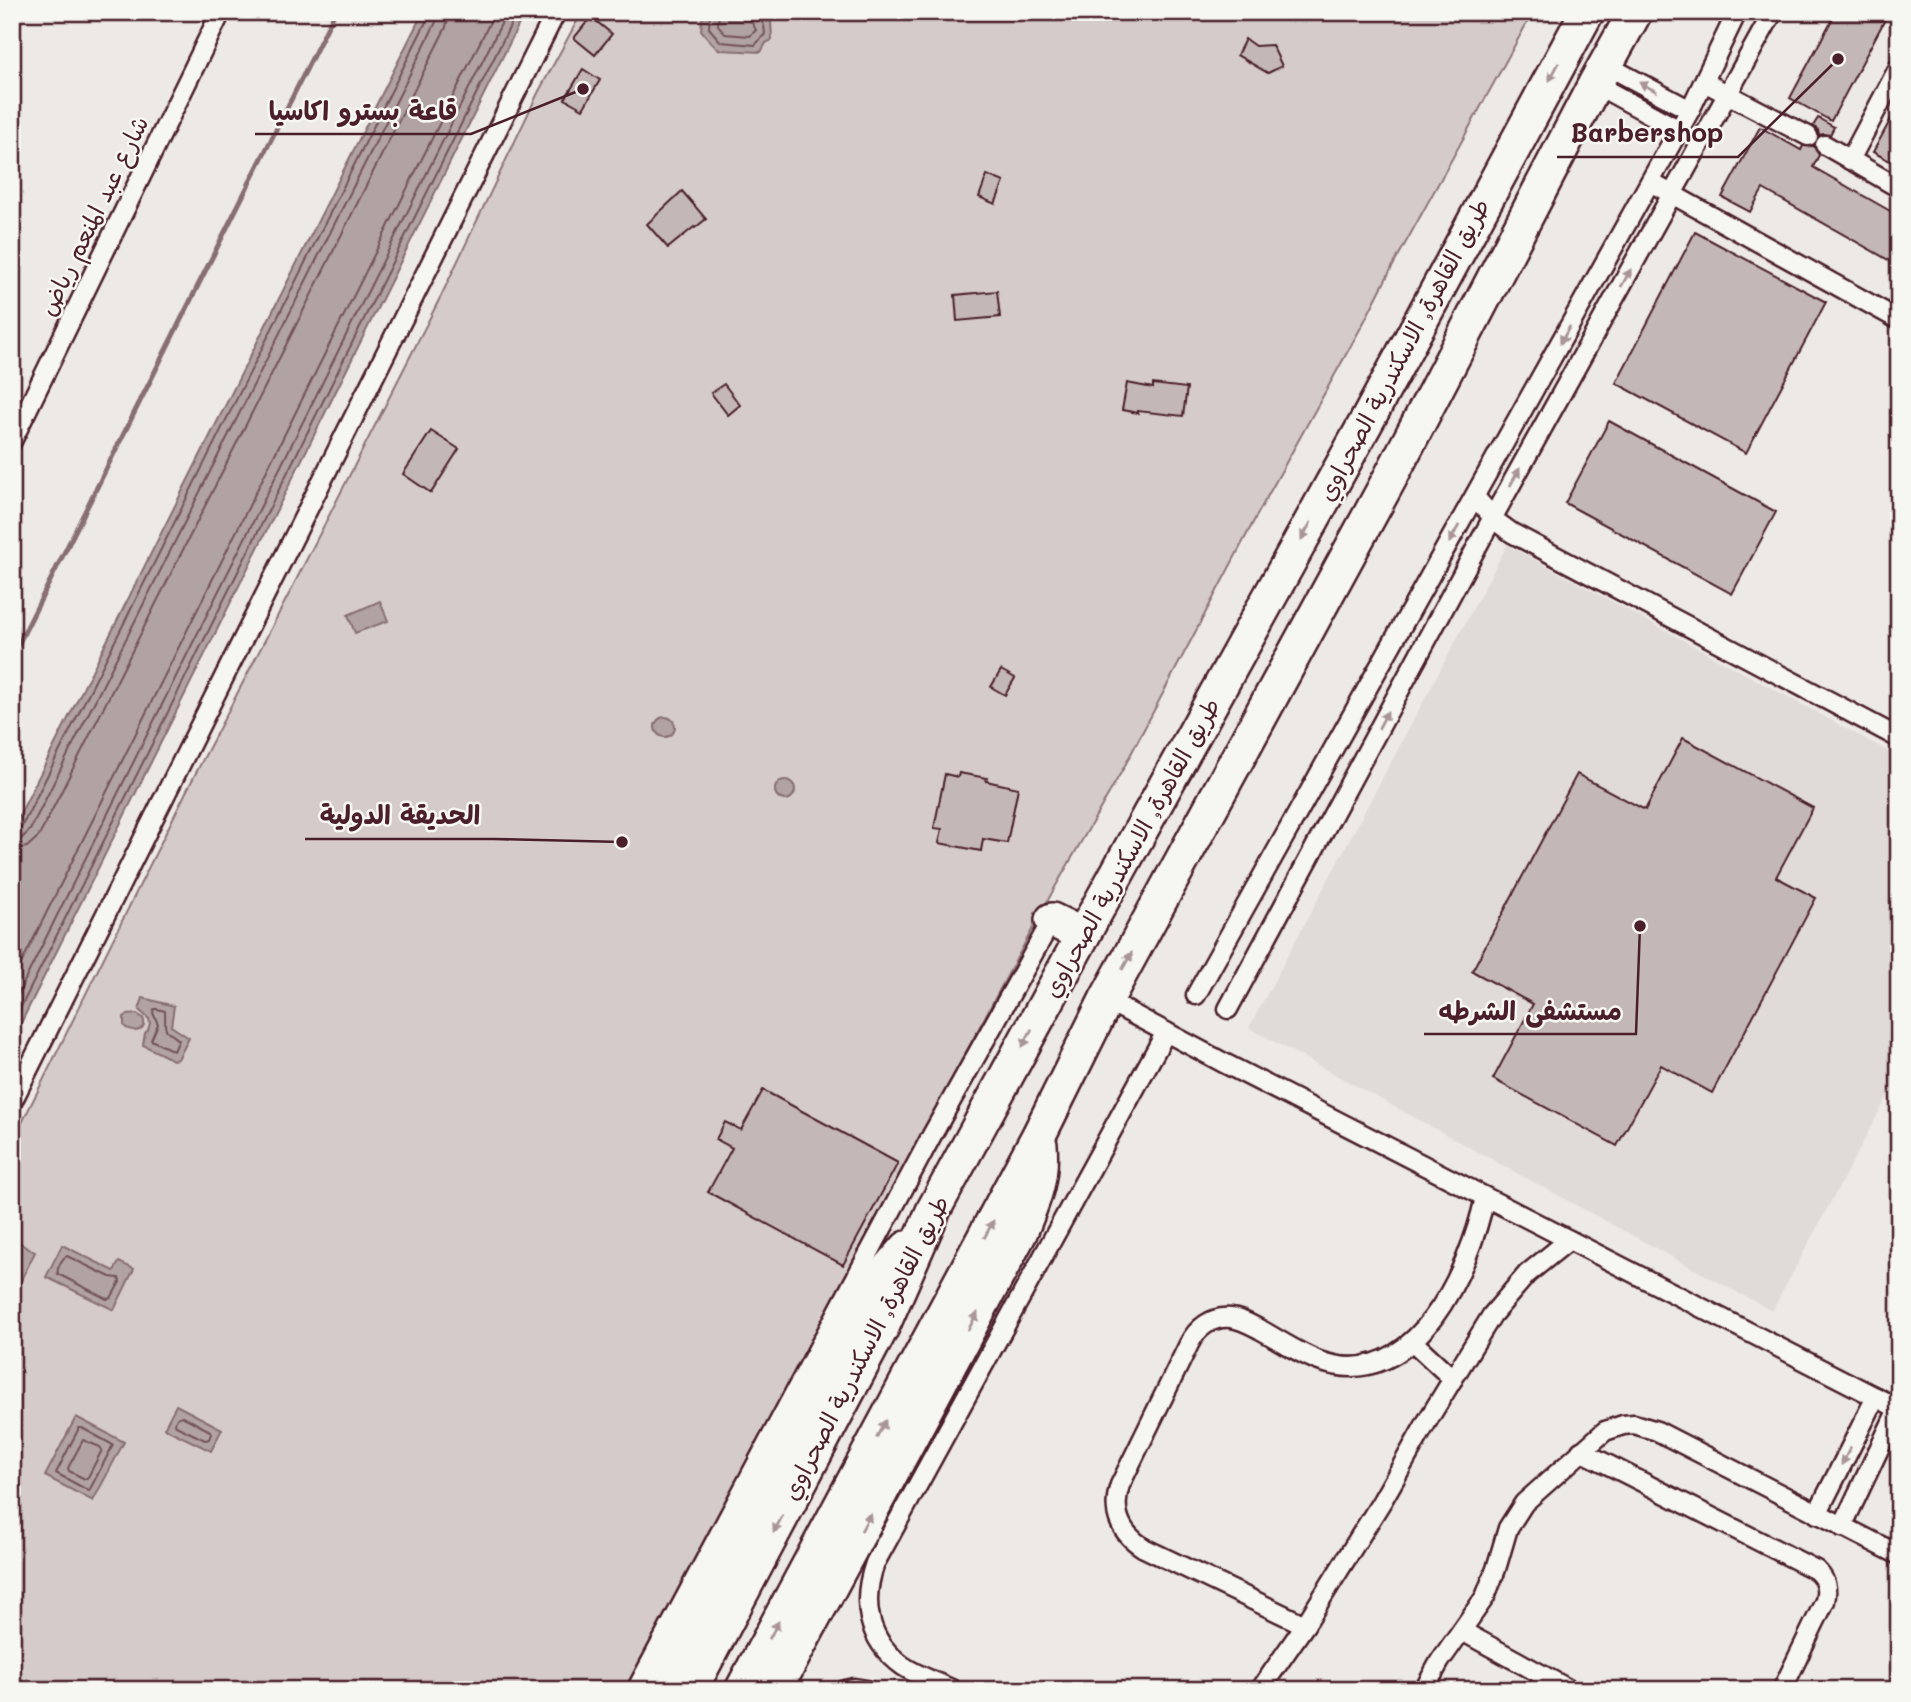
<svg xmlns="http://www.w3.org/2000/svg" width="1911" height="1702" font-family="Mali,'Playpen Sans Arabic',sans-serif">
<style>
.built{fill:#e0dad8}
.green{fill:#d4cbca;stroke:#8f757a;stroke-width:2}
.water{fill:#b1a2a3;stroke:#886e73;stroke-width:2}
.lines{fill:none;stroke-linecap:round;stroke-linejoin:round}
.shore{stroke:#73535b;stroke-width:2}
.stream{stroke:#886e73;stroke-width:5}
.building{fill:#c4b7b7;stroke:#4a1f2b;stroke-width:2}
.street-casing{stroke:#4a1f2b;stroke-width:23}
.highway-casing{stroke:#4a1f2b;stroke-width:38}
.street{stroke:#f6f6f2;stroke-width:18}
.highway{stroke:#f6f6f2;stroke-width:33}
.oneway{fill:#a99598}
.labels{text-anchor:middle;stroke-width:5;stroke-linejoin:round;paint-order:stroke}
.street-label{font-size:24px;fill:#4a1f2b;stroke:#f6f6f2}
.leader{fill:none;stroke:#4a1f2b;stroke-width:2.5}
.callout-dot{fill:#4a1f2b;stroke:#f6f6f2;stroke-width:2.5}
.callout-label{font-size:26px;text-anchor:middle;font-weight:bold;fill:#4a1f2b;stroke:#f6f6f2;stroke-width:5;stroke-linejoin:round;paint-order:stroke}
</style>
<rect width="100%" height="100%" fill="#ece9e6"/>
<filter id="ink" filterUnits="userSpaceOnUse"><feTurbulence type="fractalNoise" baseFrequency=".0143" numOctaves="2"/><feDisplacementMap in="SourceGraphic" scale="14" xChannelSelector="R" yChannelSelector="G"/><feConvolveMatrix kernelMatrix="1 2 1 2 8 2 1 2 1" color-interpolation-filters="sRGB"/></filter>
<g filter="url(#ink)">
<polygon class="built" points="1507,545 1899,757 1899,1075 1772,1311 1249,1028"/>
<polygon class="green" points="582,12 1533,12 1389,273 1364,322 1256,517 1123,769 1054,889 836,1293 627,1690 12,1690 12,1143 185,794 290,592 441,296 538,93"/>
<g class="water">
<polygon points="423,12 525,12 12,1041 12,830"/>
<polygon points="703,12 728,14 730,12 768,12 766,16 771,21 772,40 766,43 761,52 721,50 716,48 701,30"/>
<polygon points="380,601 388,621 355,633 348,615"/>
<circle cx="665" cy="727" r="10"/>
<circle cx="785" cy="790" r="10"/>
<polygon points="143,998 174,1006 171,1026 189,1038 178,1059 173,1060 143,1045 145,1033 148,1030 150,1023 149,1019 139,1010"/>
<path d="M137,1014L143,1018C146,1025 143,1029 136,1031L126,1028L124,1025V1017L127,1015Z"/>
<path d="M12,1225L18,1227C17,1244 21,1245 35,1252L18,1287L12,1284Z"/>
<polygon points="62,1245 114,1271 119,1262 134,1269 114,1310 46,1277"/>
<polygon points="176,1405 222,1429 211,1451 164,1428"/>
<polygon points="76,1417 124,1442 93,1501 45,1476"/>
</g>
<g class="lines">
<g class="shore">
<polyline points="710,12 709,28 721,42 755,45 765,34 764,25 759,18 760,12"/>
<polyline points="719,12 718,25 725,34 750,36 756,30 751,21 751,12"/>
<polyline points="12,831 18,830 22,826 428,18 429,12"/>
<polyline points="12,840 22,838 30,830 436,22 438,12"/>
<polyline points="12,850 27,847 39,836 446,27 449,12"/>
<polyline points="12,982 495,12"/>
<polyline points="12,1006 507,12"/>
<path d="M154,1009H157L165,1011C166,1033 161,1026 179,1040L174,1051L151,1040L158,1024L153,1013Z"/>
<polyline points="12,1025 517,12"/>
<path d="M67,1256L110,1277L119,1278L120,1282L111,1298L107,1299L58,1274C56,1269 62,1258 67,1256Z"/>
<polygon points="182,1416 210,1431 211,1434 209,1439 205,1440 176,1426 175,1423 177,1418"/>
<polygon points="79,1428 82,1428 113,1445 89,1491 56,1473"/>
<polygon points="83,1440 100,1447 102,1450 88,1477 85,1479 69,1471 68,1468"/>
</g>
<polyline class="stream" points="12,657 335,12"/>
</g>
<g class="building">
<polygon points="1836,12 1889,12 1831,121 1790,98"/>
<polygon points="591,17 612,34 595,55 574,38"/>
<polygon points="1245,39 1255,46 1272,45 1282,66 1268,73 1237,55"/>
<polygon points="583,69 600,80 583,109 565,99"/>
<polygon points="1899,104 1899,166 1873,152"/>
<polygon points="1818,118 1834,127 1830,135 1824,134 1819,135 1818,130 1813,126"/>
<polygon points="1760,127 1801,150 1803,146 1814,146 1819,155 1813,167 1899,216 1899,266 1763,189 1750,212 1722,197"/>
<polygon points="987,175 1004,182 995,204 979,197"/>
<polygon points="682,191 706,219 695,228 694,227 668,248 647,224"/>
<polygon points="1695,232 1826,302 1746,453 1616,383"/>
<polygon points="997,291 1000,317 957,321 955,295"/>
<polygon points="1127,383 1153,388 1153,384 1187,388 1183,416 1138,411 1138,413 1122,410"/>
<polygon points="724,384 740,405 728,415 711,393"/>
<polygon points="1609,421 1776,512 1732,594 1565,503"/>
<polygon points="431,431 459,449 431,493 403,474"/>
<polygon points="1001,670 1015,678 1005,695 991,687"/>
<polygon points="1683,738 1813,808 1776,877 1816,898 1712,1093 1661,1065 1617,1146 1493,1079 1533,1004 1472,971 1577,774 1645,810"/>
<polygon points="959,773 987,778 986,781 1018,788 1007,843 983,839 981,851 939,843 942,829 934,828 945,774 958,777"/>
<polygon points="763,1090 898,1163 843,1265 708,1192 732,1148 716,1139 725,1122 741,1130"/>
</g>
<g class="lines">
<g class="street-casing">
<g id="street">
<polyline points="1606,65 1690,110"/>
<polyline points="1704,82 1808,136"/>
<polyline points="1595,84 1679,130"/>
<polyline points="1825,145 1899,188"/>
<polyline points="1850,160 1899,67"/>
<polyline points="1650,182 1899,320"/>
<polyline points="12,441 221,12"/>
<polyline points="1475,497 1497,522 1512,533 1899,738"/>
<polyline points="1196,995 1690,110 1737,12"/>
<polyline points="1106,1000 1224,1063 1899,1409"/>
<polyline points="1228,1009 1493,517 1773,12"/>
<polyline points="12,1102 556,12"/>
<polyline points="1412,1341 1453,1379"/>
<path d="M1581,1451L1816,1570C1826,1579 1828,1588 1825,1601L1782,1690"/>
<polyline points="1817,1514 1876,1397"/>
<polyline points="1842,1527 1898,1409"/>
<path d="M1305,1625L1144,1548C1120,1533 1111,1512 1120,1485L1189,1344C1197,1328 1212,1316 1231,1318C1242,1319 1251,1325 1261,1330C1281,1341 1301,1355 1322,1362C1416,1393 1470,1268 1485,1197"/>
<polyline points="1462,1631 1570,1690"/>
<polyline points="636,1690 932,1135 1052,920"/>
<polyline points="845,1690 854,1688 867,1690"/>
<path d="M953,1690C937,1682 918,1676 903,1666C867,1640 861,1602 875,1563L1166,1032"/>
<polyline points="1260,1690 1305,1625 1382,1501 1429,1418 1492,1315 1527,1274 1569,1240"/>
<polyline points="1424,1690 1440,1661 1485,1597 1496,1569 1508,1528 1524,1503 1605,1431 1623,1425 1634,1424 1657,1431 1899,1555"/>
<polyline points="1898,1690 1899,1688"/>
</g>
</g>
<g class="highway-casing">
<g id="highway">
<polyline points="1052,920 1083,935"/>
<polyline points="660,1690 863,1304 876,1284 907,1248"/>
<polyline points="690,1690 883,1325 934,1209 1083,935 1369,417 1587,12"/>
<polyline points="742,1690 1039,1135 1106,1000 1390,478 1595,84 1635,12"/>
<path d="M775,1690L1020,1233C1033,1201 1043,1180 1040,1145"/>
</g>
</g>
<use href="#street" class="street"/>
<use href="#highway" class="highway"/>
</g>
<defs><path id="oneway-solid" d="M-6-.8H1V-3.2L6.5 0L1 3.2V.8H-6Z" transform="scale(1.75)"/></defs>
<g class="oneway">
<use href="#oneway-solid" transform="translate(1554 72) rotate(118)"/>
<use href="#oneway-solid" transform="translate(1648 87) rotate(-152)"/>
<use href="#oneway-solid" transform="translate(1626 278) rotate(-61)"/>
<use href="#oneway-solid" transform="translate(1565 335) rotate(119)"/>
<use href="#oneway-solid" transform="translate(1515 477) rotate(-61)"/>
<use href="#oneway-solid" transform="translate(1306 531) rotate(119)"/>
<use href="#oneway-solid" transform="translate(1454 534) rotate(119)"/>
<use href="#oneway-solid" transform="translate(1383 720) rotate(-62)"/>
<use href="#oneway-solid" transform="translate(1127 961) rotate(-61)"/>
<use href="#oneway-solid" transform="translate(1027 1038) rotate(118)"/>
<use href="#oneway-solid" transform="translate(989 1229) rotate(-62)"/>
<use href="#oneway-solid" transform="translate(973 1321) rotate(-62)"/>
<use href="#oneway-solid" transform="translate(881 1429) rotate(-62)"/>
<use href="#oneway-solid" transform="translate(1846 1456) rotate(117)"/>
<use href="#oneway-solid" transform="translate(866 1522) rotate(-62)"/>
<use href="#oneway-solid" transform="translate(778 1524) rotate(118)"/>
<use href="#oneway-solid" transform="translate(774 1630) rotate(-62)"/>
</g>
</g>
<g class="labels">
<g class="street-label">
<text transform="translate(94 216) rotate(-64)" y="8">شارع عبد المنعم رياض</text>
<text transform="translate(1404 350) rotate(-62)" y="8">طريق القاهرة, الاسكندرية الصحراوي</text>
<text transform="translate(1132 848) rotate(-61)" y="8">طريق القاهرة, الاسكندرية الصحراوي</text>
<text transform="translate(866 1348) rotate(-63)" y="8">طريق القاهرة, الاسكندرية الصحراوي</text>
</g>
</g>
<path class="leader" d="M583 89L471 134H255M1838 59L1738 157H1557M622 842L494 839H305M1640 926L1636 1034H1424"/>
<g class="callout-dot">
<circle cx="583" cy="89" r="7"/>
<circle cx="1838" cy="59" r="7"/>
<circle cx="622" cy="842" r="7"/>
<circle cx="1640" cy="926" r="7"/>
</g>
<g class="callout-label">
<text x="363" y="120">قاعة بسترو اكاسيا</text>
<text x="1647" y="142">Barbershop</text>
<text x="400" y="824">الحديقة الدولية</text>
<text x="1530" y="1020">مستشفى الشرطه</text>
</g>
<rect width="1911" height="1702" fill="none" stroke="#f6f6f2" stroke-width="42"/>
<rect x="21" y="21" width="1869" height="1660" fill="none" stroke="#4a1f2b" stroke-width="2.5" filter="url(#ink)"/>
</svg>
